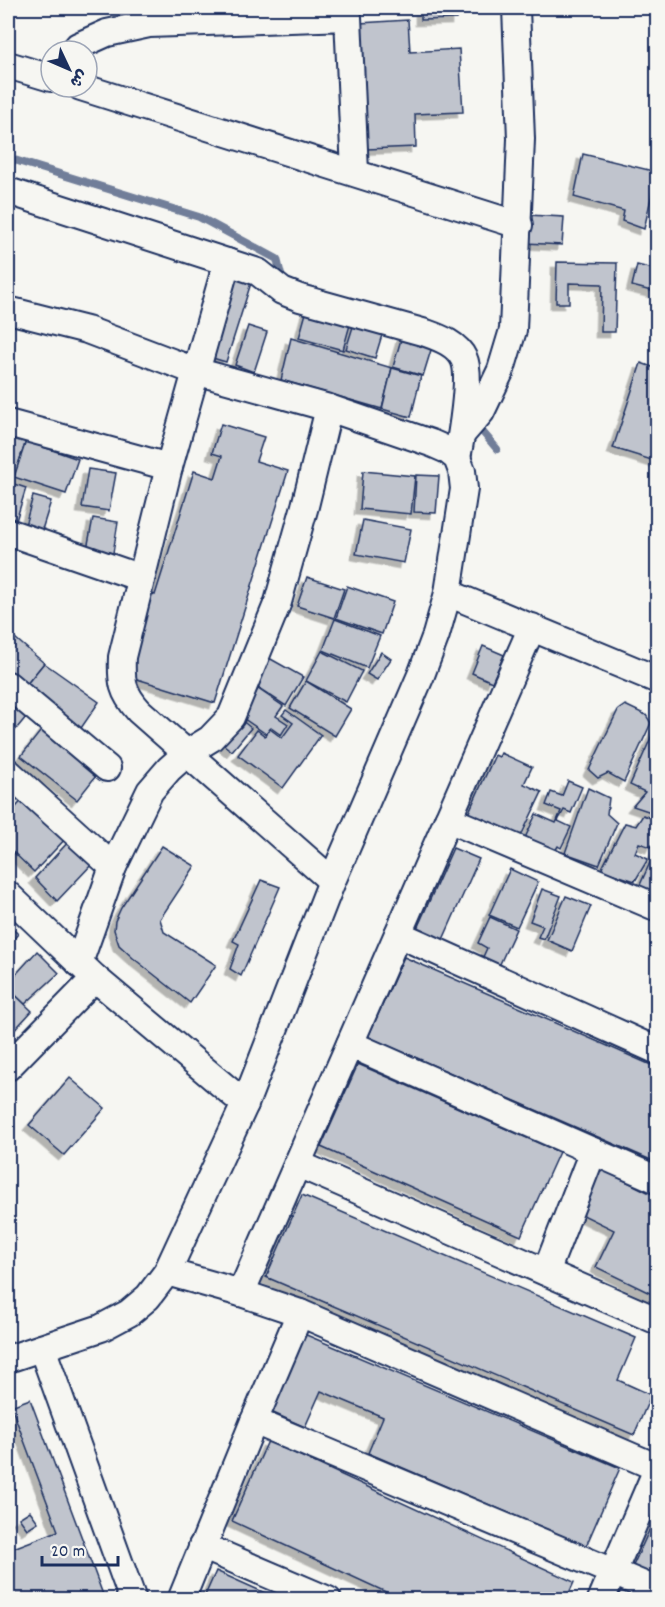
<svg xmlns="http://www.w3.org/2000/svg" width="665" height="1607" font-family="Dekko,'Playpen Sans Arabic',sans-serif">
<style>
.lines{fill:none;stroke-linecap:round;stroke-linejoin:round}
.stream{stroke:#717e99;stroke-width:8}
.building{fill:#c0c4cd;stroke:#1b2f5e;stroke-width:1.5;filter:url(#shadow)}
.street-casing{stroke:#1b2f5e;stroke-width:30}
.street{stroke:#f6f6f2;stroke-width:26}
</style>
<defs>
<filter id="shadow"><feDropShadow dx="-5.5" dy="5.5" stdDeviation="0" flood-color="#0004"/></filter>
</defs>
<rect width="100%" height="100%" fill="#f6f6f2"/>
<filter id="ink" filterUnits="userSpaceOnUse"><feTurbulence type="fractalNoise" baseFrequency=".0167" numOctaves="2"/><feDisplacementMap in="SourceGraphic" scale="12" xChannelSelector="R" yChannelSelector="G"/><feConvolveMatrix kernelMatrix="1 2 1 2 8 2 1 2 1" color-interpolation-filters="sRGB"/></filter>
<g filter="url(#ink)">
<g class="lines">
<g class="stream">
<polyline points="8,158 199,217 277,259 283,283"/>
<polyline points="475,423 497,449"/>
</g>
</g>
<g class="building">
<polygon points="415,8 457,8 457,19 421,20 421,9 415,9"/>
<polygon points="408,20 410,52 459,49 463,112 415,114 416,147 367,149 360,23"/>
<polygon points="583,154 657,172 644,229 622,221 624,211 574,197"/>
<polygon points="528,215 564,217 562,245 526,243"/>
<polygon points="557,262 617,263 615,332 601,332 602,284 569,283 569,303 556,303"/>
<polygon points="637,265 658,270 655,292 632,286"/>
<polygon points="233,277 251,283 226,362 209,357"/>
<polygon points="309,302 353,314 343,350 299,338"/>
<polygon points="356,317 385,325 375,358 346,349"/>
<polygon points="248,326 267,332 254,372 235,365"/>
<polygon points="404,329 435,337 423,376 393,367"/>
<polygon points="291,338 392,368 382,409 281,380"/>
<polygon points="641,363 658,369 658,462 613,448"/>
<polygon points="392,368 421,376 411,417 382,409"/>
<polygon points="221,424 264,437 256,461 288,471 215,703 124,675 150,593 155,595 194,471 215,478 222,456 212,453"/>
<polygon points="8,435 26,441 14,477 8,475"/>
<polygon points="26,441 78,459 66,494 14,477"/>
<polygon points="88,469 116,473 109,511 82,507"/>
<polygon points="363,471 415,476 411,514 360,509"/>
<polygon points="416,475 439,476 436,513 414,512"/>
<polygon points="8,482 26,488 15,524 8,521"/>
<polygon points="33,496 51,501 41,533 24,529"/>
<polygon points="93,518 118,522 113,553 87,549"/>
<polygon points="363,520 411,529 404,563 356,554"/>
<polygon points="307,577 344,589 334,618 297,606"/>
<polygon points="347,586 393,602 382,634 336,618"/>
<polygon points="335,619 380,636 367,668 323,650"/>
<polygon points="8,632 44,663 22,690 8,677"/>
<polygon points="483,646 504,655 492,682 472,673"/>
<polygon points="322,651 362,671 346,702 306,681"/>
<polygon points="381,652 391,659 377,680 367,674"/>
<polygon points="269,658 303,677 286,706 254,685"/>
<polygon points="44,663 99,702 77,734 22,690"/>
<polygon points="306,681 351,709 335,736 290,708"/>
<polygon points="258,689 283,706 276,716 288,724 281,735 271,728 266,734 240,716"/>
<polygon points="8,692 31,711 8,739"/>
<polygon points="625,705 646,715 651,723 624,782 608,773 598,778 589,770 618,710"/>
<polygon points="286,710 321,735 283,788 238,755 257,730 265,736 270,729 282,738 293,723 282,715"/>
<polygon points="235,715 251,728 232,751 216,739"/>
<polygon points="47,723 103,767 77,800 21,756"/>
<polygon points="657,724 658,806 654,813 633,806 645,792 630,785"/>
<polygon points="501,753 532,767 524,784 542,792 520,838 468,814 495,755 499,757"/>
<polygon points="568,781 582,787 571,813 564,810 558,821 571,827 561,848 558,846 555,851 525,838 536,814 556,823 561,811 546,805 551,792 562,796"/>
<polygon points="588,788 609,798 607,814 617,823 599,865 565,853"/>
<polygon points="25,797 68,836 34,872 8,847 8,816"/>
<polygon points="643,815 658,821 658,834 651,847 639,843 635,853 648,859 635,881 601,870 625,823 636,826"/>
<polygon points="71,839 93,863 57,901 35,878"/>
<polygon points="658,845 658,892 639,887"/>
<polygon points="162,846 195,866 160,919 164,932 216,965 190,1003 133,958 119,945 114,930 115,921 121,908"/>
<polygon points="453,848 479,859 441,944 415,933"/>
<polygon points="510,869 538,882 517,927 489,915"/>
<polygon points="261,880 280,887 241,976 230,969 239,944 233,941"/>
<polygon points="542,889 561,896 544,939 538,937 543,926 530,921"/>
<polygon points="566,896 591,906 572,951 547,940"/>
<polygon points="490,917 516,929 499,966 482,959 487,948 478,943"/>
<polygon points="8,924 18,934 8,945"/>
<polygon points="37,951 59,973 25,1004 8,988 8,983"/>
<polygon points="404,957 658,1068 658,1145 651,1160 368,1037"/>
<polygon points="8,988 32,1011 8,1037"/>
<polygon points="358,1064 559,1152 521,1236 321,1147"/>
<polygon points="70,1078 105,1108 64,1155 29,1125"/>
<polygon points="601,1169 658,1197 658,1297 596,1267 614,1230 579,1213"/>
<polygon points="302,1195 636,1338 618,1380 651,1395 634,1435 266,1277"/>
<polygon points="304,1334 620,1468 586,1546 368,1453 383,1417 321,1391 305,1427 271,1412"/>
<polygon points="30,1399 105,1600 8,1600 8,1550 58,1531 11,1406"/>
<polygon points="268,1441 574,1582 566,1600 403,1600 232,1521"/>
<polygon points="30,1511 38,1522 27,1529 19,1518"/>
<polygon points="658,1511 658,1579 632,1568"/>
<polygon points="216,1571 281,1600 203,1600"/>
</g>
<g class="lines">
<g class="street-casing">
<g id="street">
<polyline points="74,51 78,46 107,33 149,24 348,17 355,172"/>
<polyline points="8,65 51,78"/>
<polyline points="81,87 519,225"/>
<path d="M8,191L258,272L282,291L300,298L426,333C440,338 457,344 464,359C472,376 461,438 457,458"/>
<path d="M227,262L169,467L122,657C121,682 122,692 139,711L332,881"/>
<polyline points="8,310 87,330 195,371 329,408 431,443 447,450 457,458 462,471 464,489 448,593 436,635 421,675 332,881 245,1104 167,1272 148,1297 129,1313 101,1328 8,1359"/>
<polyline points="8,423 169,467"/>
<polyline points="462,434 481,412 501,370 513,330 521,139 516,8"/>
<polyline points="8,532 141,578"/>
<polyline points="448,593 658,680"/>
<polyline points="8,685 107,768"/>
<polyline points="8,772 113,867"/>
<polyline points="448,819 658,908"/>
<polyline points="8,895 95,978 245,1104"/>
<polyline points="398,934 658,1051"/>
<polyline points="79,963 113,867 150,791 169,769 187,753 210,739 231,717 278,602 305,506 329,408"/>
<polyline points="350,1044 658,1180"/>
<polyline points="8,1067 95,978"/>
<polyline points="298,1164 658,1321"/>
<polyline points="167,1272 241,1293 300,1313 658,1468"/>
<polyline points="546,1272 593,1151"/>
<polyline points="241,1293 532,627"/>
<polyline points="42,1348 133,1600"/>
<polyline points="254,1421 658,1591"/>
<polyline points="202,1546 328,1600"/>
<polyline points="181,1600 254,1421 300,1313"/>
<polyline points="601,1600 658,1467"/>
</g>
</g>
<use href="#street" class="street"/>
</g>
</g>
<rect width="665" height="1607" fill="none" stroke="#f6f6f2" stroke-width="30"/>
<rect x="15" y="15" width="635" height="1577" fill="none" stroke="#1b2f5e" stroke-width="2" filter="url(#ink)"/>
<g transform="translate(69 69) rotate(134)"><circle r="28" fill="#f6f6f2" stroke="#9ea6b7" stroke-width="1.5"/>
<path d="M0-4.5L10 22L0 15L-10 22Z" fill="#1b2f5e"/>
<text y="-9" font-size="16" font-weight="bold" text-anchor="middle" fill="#1b2f5e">ش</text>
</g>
<path d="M42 1556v9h76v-9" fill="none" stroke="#1b2f5e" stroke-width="3"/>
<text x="51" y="1556" font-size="18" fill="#1b2f5e" stroke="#f6f6f2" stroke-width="4.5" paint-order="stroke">20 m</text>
</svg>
